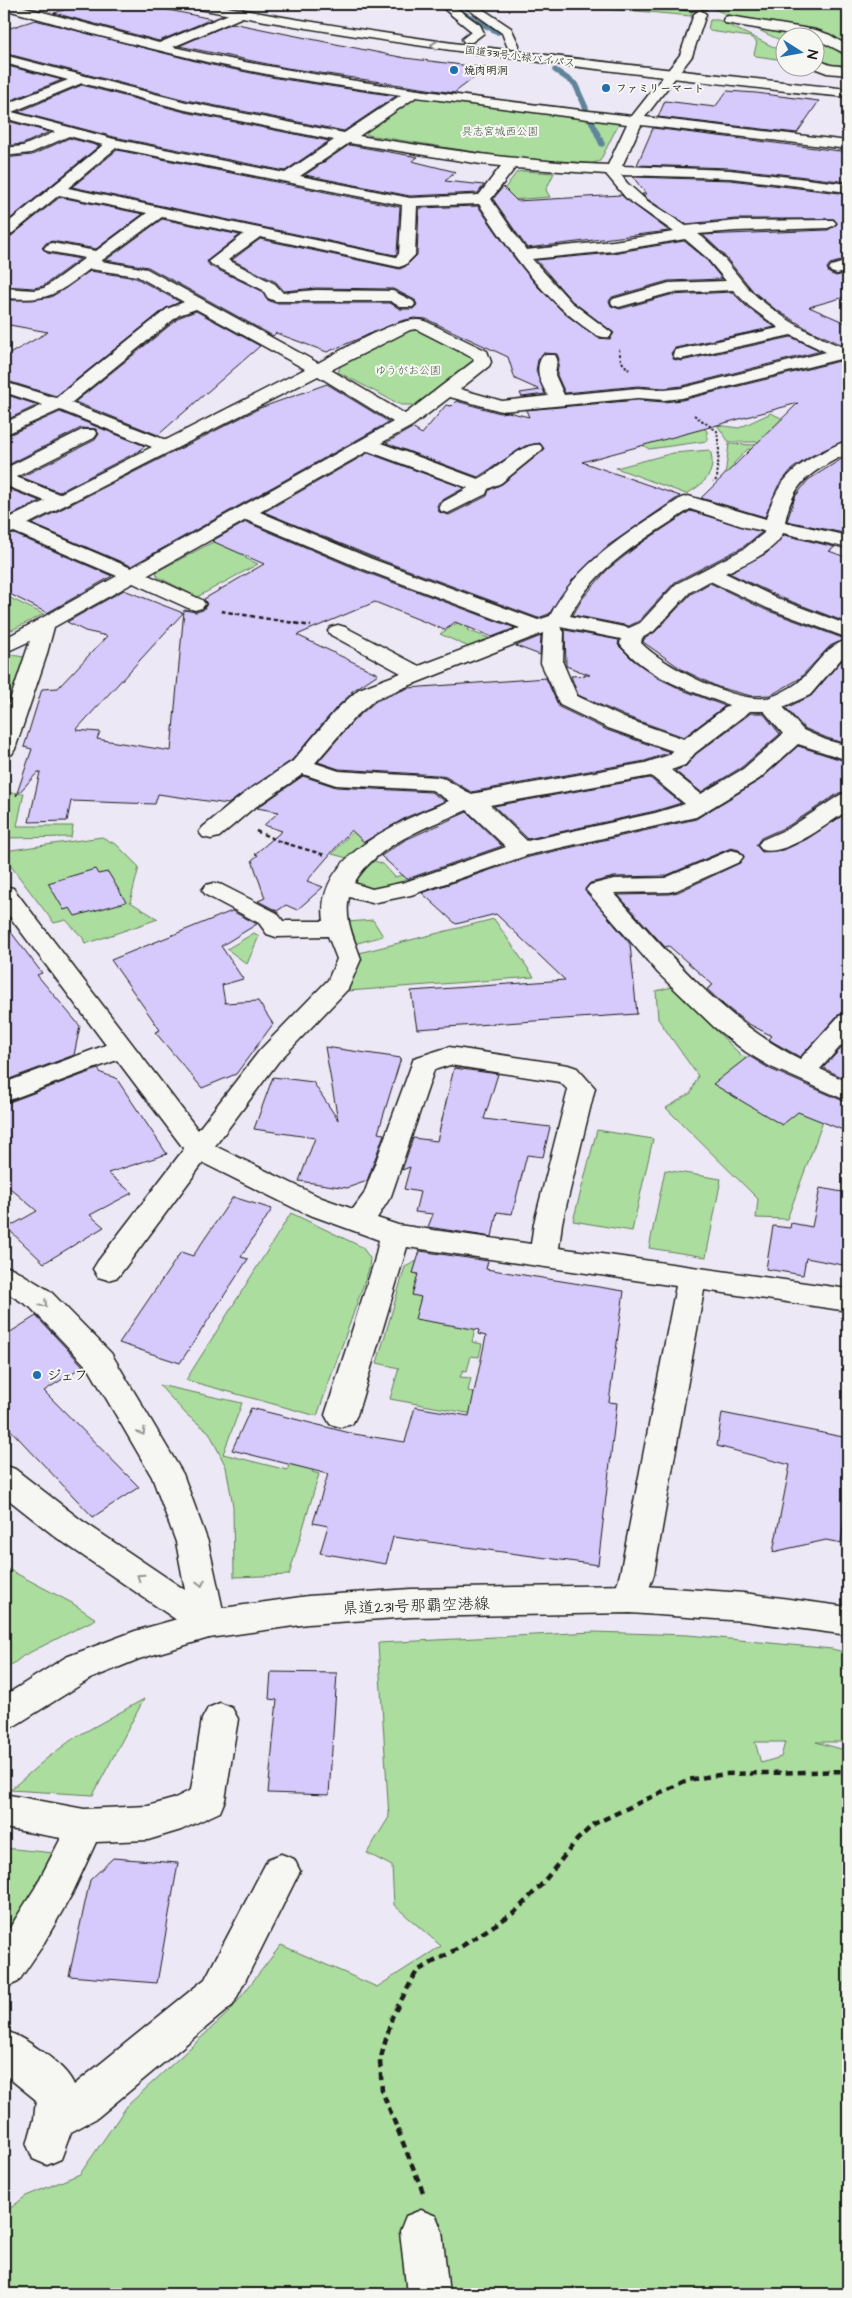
<svg xmlns="http://www.w3.org/2000/svg" width="852" height="2298" font-family="'Architects Daughter','Klee One',sans-serif">
<style>
.green{fill:#abdd9e;stroke:#647c5d;fill-rule:evenodd}
.lines{fill:none;stroke-linecap:round;stroke-linejoin:round}
.stream{stroke:#60849a;stroke-width:5.5}
.building{fill:#d6c9fb;stroke:#1c1c1c}
.minor-casing{stroke:#1c1c1c;stroke-width:3}
.major-casing{stroke:#1c1c1c;stroke-width:3}
.highway-casing{stroke:#1c1c1c;stroke-width:3}
.path-far2{stroke:#1c1c1c;stroke-width:2;stroke-dasharray:2.5 2;stroke-linecap:butt}
.path-far1{stroke:#1c1c1c;stroke-width:2.5;stroke-dasharray:4.5 3;stroke-linecap:butt}
.path{stroke:#1c1c1c;stroke-width:4.5;stroke-dasharray:7 5;stroke-linecap:butt}
.minor{fill:#f6f6f2;fill-rule:evenodd}
.major{fill:#f6f6f2;fill-rule:evenodd}
.highway{fill:#f6f6f2;fill-rule:evenodd}
.oneway{stroke:#949492}
.poi-dot{fill:#1f6fb2;stroke:#f6f6f2;stroke-width:2}
.labels{text-anchor:middle;stroke-width:4;stroke-linejoin:round;paint-order:stroke}
.far-street-label{font-size:11px;fill:#1c1c1c;stroke:#f6f6f2}
.far-poi-label{font-size:11px;font-weight:bold;fill:#1c1c1c;stroke:#f6f6f2;text-anchor:start}
.far-park-label{font-size:11px;fill:#475643;stroke:#f6f6f2}
.poi-label{font-size:14px;font-weight:bold;fill:#1c1c1c;stroke:#f6f6f2;text-anchor:start}
.near-street-label{font-size:16px;fill:#1c1c1c;stroke:#f6f6f2}
</style>
<rect width="100%" height="100%" fill="#ece8f5"/>
<filter id="ink" filterUnits="userSpaceOnUse"><feTurbulence type="fractalNoise" baseFrequency=".02" numOctaves="2"/><feDisplacementMap in="SourceGraphic" scale="10" xChannelSelector="R" yChannelSelector="G"/><feConvolveMatrix kernelMatrix="1 2 1 2 8 2 1 2 1" color-interpolation-filters="sRGB"/></filter>
<g filter="url(#ink)">
<g class="green">
<polygon points="475,4 647,4 671,5 692,11 691,16 637,11 528,5 479,7"/>
<polygon points="716,4 848,4 848,45 827,34 815,31 733,17 714,9"/>
<polygon points="710,20 718,20 784,52 784,60 756,56 754,54 757,42 750,37 710,31 708,29"/>
<polygon points="748,25 816,37 848,58 848,65 832,65 815,56 814,38 784,38 784,42"/>
<polygon points="424,97 613,120 619,123 600,161 590,164 499,156 368,135 364,133 414,98"/>
<polygon points="524,171 554,173 546,190 550,197 495,201 517,172"/>
<polygon points="407,330 423,331 473,354 476,360 420,405 401,405 338,372 341,365"/>
<path d="M644,396C666,402 690,416 707,431V441L649,449L636,441L604,435L574,402Z"/>
<polygon points="771,413 783,419 765,442 729,442 717,425 739,428"/>
<polygon points="729,444 755,445 752,450 748,449 733,464 744,467 725,476"/>
<path d="M710,450C717,472 705,484 686,494L616,468L673,453Z"/>
<polygon points="228,534 256,550 245,558 258,564 197,597 158,577 156,572"/>
<polygon points="4,595 43,614 44,614 12,630 4,626"/>
<polygon points="474,612 484,616 467,630 494,640 471,648 440,634"/>
<polygon points="7,654 29,658 4,733 4,656"/>
<polygon points="4,793 24,793 17,826 73,826 71,837 4,838"/>
<polygon points="362,821 393,828 392,832 347,858 332,854"/>
<polygon points="102,837 117,845 139,867 130,902 158,919 85,944 83,938 66,920 54,923 4,857 4,851"/>
<path d="M372,860L383,864L395,877L402,875L407,882C387,888 370,896 354,880Z"/>
<polygon points="494,919 534,977 348,991 355,970 355,954"/>
<polygon points="373,920 383,936 354,944 348,922"/>
<polygon points="254,933 259,936 247,964 227,949"/>
<polygon points="672,987 741,1055 831,1100 787,1219 756,1218 758,1199 666,1108 691,1093 698,1076 658,1019 656,991"/>
<polygon points="597,1130 653,1139 632,1231 573,1221"/>
<polygon points="665,1170 721,1179 706,1257 649,1248"/>
<polygon points="291,1213 362,1247 370,1258 369,1269 317,1416 186,1380"/>
<polygon points="429,1255 478,1318 472,1342 482,1344 479,1357 471,1356 467,1371 463,1370 460,1377 471,1378 468,1391 490,1395 484,1416 390,1399 399,1368 377,1363 405,1267"/>
<polygon points="159,1385 242,1403 223,1454 287,1470 299,1442 321,1448 312,1472 319,1474 289,1575 234,1577 233,1506 226,1467 209,1432 187,1415"/>
<polygon points="4,1567 72,1603 96,1619 23,1656 4,1671"/>
<path d="M593,1632L688,1635L832,1649L848,1653V1742H816L848,1751V2294H4V2213L26,2196L80,2174L127,2106L230,2011L281,1945L377,1987L441,1946L394,1905L392,1866L367,1853L389,1817L378,1643ZM755,1742H785L781,1757L761,1763Z"/>
<polygon points="144,1699 93,1795 10,1790 46,1759 74,1738"/>
<polygon points="4,1848 64,1854 15,1934 4,1949"/>
</g>
<g class="lines">
<g class="stream">
<polyline points="452,4 464,14 498,32"/>
<polyline points="555,70 575,84 586,108"/>
<polyline points="591,120 602,144"/>
</g>
</g>
<g class="building">
<polygon points="83,4 140,4 212,19 159,41 54,13"/>
<polygon points="35,20 207,64 276,78 396,96 344,131 186,100 4,53 4,30"/>
<polygon points="232,23 405,58 487,68 454,93 287,68 179,46"/>
<polygon points="4,65 62,80 4,103"/>
<polygon points="82,85 185,112 329,141 285,171 114,137 18,112"/>
<polygon points="727,91 756,93 819,101 797,133 658,117 665,101 715,107"/>
<polygon points="4,120 49,132 23,144 4,146"/>
<polygon points="653,128 848,152 848,182 730,168 637,165"/>
<polygon points="69,138 99,146 4,224 4,158 32,155"/>
<polygon points="349,145 418,157 412,161 456,172 445,181 484,185 478,193 410,196 305,175"/>
<polygon points="117,150 400,207 397,253 395,255 72,187"/>
<polygon points="633,177 730,180 848,194 848,259 830,264 827,268 829,273 836,276 848,273 848,296 809,307 848,324 848,347 811,331 775,309 754,292 722,253 703,235 828,230 837,224 834,219 736,219 686,224 647,199 642,194 646,194"/>
<polygon points="503,187 517,201 621,195 669,231 527,248 493,199"/>
<polygon points="60,197 143,214 96,249 52,241 46,243 42,248 47,253 80,259 43,286 34,288 4,286 4,240 10,237"/>
<polygon points="478,206 512,255 537,286 565,314 598,338 610,339 614,333 572,301 536,260 613,253 684,241 705,258 722,279 668,281 612,297 609,301 611,306 620,309 670,295 732,292 748,308 775,327 675,348 671,353 673,359 681,361 791,337 821,351 682,386 664,388 638,386 565,393 557,375 559,359 557,354 543,353 538,360 536,371 545,394 522,397 520,393 540,390 515,379 508,357 426,319 414,318 401,321 327,352 276,333 273,336 148,267 106,260 162,219 240,235 208,260 207,262 210,266 262,291 266,299 274,303 390,303 400,309 413,309 417,305 415,300 393,289 316,288 284,291 276,282 232,260 260,239 400,269 406,266 417,255 419,208"/>
<polygon points="90,271 136,278 180,302 166,308 56,396 4,380 4,357 48,332 4,324 4,300 32,300 51,297"/>
<polygon points="196,311 260,346 158,435 75,402 180,317"/>
<polygon points="840,361 848,363 848,439 811,456 792,469 778,486 765,517 701,498 798,403 582,462 680,496 606,547 574,578 549,614 538,618 373,557 264,512 368,453 464,488 439,502 437,506 439,512 449,515 487,496 489,490 502,484 544,450 540,443 525,446 478,477 386,443 412,428 422,434 446,405 451,406 456,401 500,413 508,412 529,417 526,410 638,400 664,402 682,400"/>
<polygon points="327,384 389,422 131,566 32,524 260,408"/>
<polygon points="4,394 38,405 4,421"/>
<polygon points="60,412 145,446 138,451 141,450 59,492 21,477 95,440 99,434 96,429 81,428 4,467 4,437"/>
<polygon points="848,455 848,534 787,521 795,497 808,480"/>
<polygon points="4,487 40,501 4,519"/>
<polygon points="690,511 762,532 743,547 675,582 639,621 629,626 573,615 582,599 608,569 640,544"/>
<polygon points="246,522 357,569 515,628 492,637 455,622 445,630 375,602 297,635 378,674 351,692 353,692 336,708 292,760 228,804 158,794 155,804 71,801 67,821 29,822 40,772 38,772 16,796 32,749 24,747 42,689 58,688 107,636 85,631 67,622 124,590 183,613 76,730 100,732 97,739 171,751 184,610 196,612 203,610 207,604 204,599 264,564 212,541"/>
<polygon points="14,534 112,576 47,613 4,591 4,537"/>
<polygon points="784,535 835,547 829,551 848,558 848,623 782,598 729,573 767,553"/>
<polygon points="710,583 766,610 845,639 830,646 799,679 771,695 751,696 718,687 683,670 643,642 644,639 655,632 691,594"/>
<polygon points="565,630 619,640 618,645 633,660 658,678 685,691 725,706 684,737 625,716 578,695 571,676 590,675 566,666"/>
<polygon points="541,636 540,655 516,646"/>
<polygon points="848,657 848,744 827,738 804,728 786,708 811,696 842,660"/>
<polygon points="546,678 559,707 607,730 670,752 645,761 471,792 446,777 437,775 339,769 318,762 354,720 376,701 408,688"/>
<polygon points="751,713 763,713 780,734 742,767 701,792 675,771 686,766 696,754"/>
<polygon points="798,746 848,762 848,791 839,793 788,826 761,838 756,845 762,852 784,850 807,839 848,812 848,1012 838,1015 800,1057 773,1042 769,1039 772,1036 747,1023 724,1005 707,989 713,985 669,946 665,947 618,895 669,894 678,892 740,863 744,856 739,850 731,848 665,876 614,877 590,883 585,889 630,944 637,1014 417,1029 411,991 565,980 496,914 456,924 422,893 529,857 696,819 760,780"/>
<polygon points="303,776 336,787 431,792 445,801 407,817 364,842 351,830 307,881 323,887 297,910 286,905 277,911 258,901 265,898 252,860 258,855 255,854 282,831 264,825 279,812 257,808"/>
<polygon points="650,778 681,803 655,811 528,839 494,806"/>
<polygon points="467,812 502,846 407,879 381,856 405,840"/>
<polygon points="95,869 98,874 108,872 126,902 75,916 70,908 64,910 48,883"/>
<polygon points="232,911 257,924 221,946 243,979 222,985 225,1003 258,1001 273,1024 236,1074 202,1088 155,1032 160,1030 111,960"/>
<polygon points="4,923 42,973 37,975 80,1026 74,1055 4,1081"/>
<polygon points="848,1041 848,1080 823,1068"/>
<polygon points="325,1047 401,1058 378,1133 384,1134 367,1181 347,1188 299,1181 315,1138 254,1129 273,1077 313,1082 338,1120"/>
<polygon points="749,1056 770,1069 848,1103 848,1132 798,1112 782,1125 713,1084"/>
<polygon points="454,1068 498,1074 484,1119 550,1127 543,1157 527,1155 512,1214 497,1212 492,1237 428,1227 433,1214 415,1212 420,1192 404,1189 410,1167 402,1170 413,1138 437,1141"/>
<polygon points="98,1069 101,1073 116,1078 167,1154 108,1173 132,1193 90,1215 104,1227 44,1263 7,1228 37,1211 4,1183 4,1104"/>
<polygon points="820,1188 848,1193 848,1266 806,1258 803,1275 766,1269 773,1226 790,1228 791,1223 812,1227"/>
<polygon points="233,1197 272,1209 241,1257 248,1259 180,1363 119,1343 181,1252 193,1256"/>
<polygon points="420,1251 488,1261 486,1269 624,1291 609,1402 617,1403 598,1565 393,1537 386,1564 320,1553 328,1526 313,1523 328,1474 232,1450 251,1408 354,1434 405,1442 415,1407 469,1416 486,1336 478,1334 479,1330 415,1319 421,1297 412,1295 418,1274 413,1273"/>
<polygon points="36,1316 83,1366 44,1391 139,1487 93,1517 4,1423 4,1336"/>
<polygon points="722,1413 848,1438 848,1490 841,1543 826,1540 773,1552 790,1465 717,1446"/>
<polygon points="271,1672 337,1673 329,1795 268,1793 277,1700 269,1699"/>
<polygon points="113,1858 178,1863 157,1983 69,1976 90,1880"/>
</g>
<g class="lines">
<g class="minor-casing">
<g id="minor">
<path d="M4,4H13L159,43L241,9L247,13L245,16L173,47C324,81 478,98 632,116L680,55L694,14L700,10L706,14L692,56L645,117L848,141V149L641,125L622,166L730,170L848,184V192L730,178L621,175L627,183L646,200L686,226L736,221L833,220L836,223L833,226L828,228L736,231L698,234C721,250 734,274 753,293C778,317 815,337 848,349V361L840,359L682,398L664,400L638,398L501,411L450,397L412,426L381,443L478,479C496,471 523,441 540,445L543,449L501,483L488,489L486,494L448,513L441,511L439,507L441,503L468,488L368,451L260,512L372,559L538,620L550,616C577,561 632,531 681,498L688,496L695,498L766,519C776,485 791,467 823,452C831,448 839,443 848,441V453C812,472 794,479 785,522L848,536V548L783,533C775,552 742,565 725,573L781,600L848,625V638L767,608L710,581L690,592L654,631L642,638L641,643C664,666 732,702 765,698C773,698 786,690 793,686C814,673 822,646 848,640V655L841,659L810,695L783,707L803,730L826,740L848,746V760L798,744L759,779L696,817L528,855L411,895L372,903L349,897C344,920 354,938 361,959L348,989L278,1062L215,1146L322,1198L353,1209L364,1194L414,1058L449,1047L568,1065L577,1068L595,1088L562,1223L559,1248L848,1289V1311L704,1290L654,1574L642,1609L630,1613L618,1609L613,1599L620,1574L676,1286L407,1247L357,1415L352,1424L341,1427L330,1424L325,1415L374,1262L379,1240L302,1212L203,1163L118,1277L108,1280L98,1277L93,1269L98,1261L184,1149L117,1060L4,1102V1083L106,1045L4,909V886L13,888L198,1130L260,1050L328,980L337,959L328,936L276,937L267,934L259,923L206,895L202,890L206,885L214,883L222,885L277,913L283,921H324C314,855 401,821 449,801L432,790L336,785L303,774L251,810L219,837L211,839L203,837L199,832L203,827L246,792L293,761L337,709L359,689L401,673L331,635L328,631L331,627L338,625L345,627L419,666L520,628L358,567L246,520L148,575L202,600L205,604L202,608L195,610L188,608L133,583L54,627L46,657L15,749L12,754L4,756V718L30,641L4,653V639L117,576L14,532L4,535L5,520L45,501L4,485V469L82,430H94L97,434L94,438L16,477L59,494L152,447L60,410L4,435V423L43,405L4,392V382L56,398L167,309L184,302L137,276L90,269C54,296 50,301 4,298V288L34,290L44,288L85,258L47,251L44,248L47,245L52,243L96,251L147,213L59,195L9,236L4,238V226L103,145L69,136L31,153L4,156V148L23,146L55,132L4,118V105L68,80L4,63V55L186,102L344,133L401,95L276,76L207,62L100,36L4,9ZM82,83L185,110L334,140L285,173L114,139L12,112ZM416,97L627,124L608,165C524,162 442,149 359,136ZM349,143L481,164L501,166L479,195L410,198L300,176ZM116,148L402,205L399,254L396,257L68,188ZM515,168L606,174L626,198L674,232L613,241L526,250L491,199ZM479,204C510,250 537,292 583,326C592,332 599,339 610,337L612,333L571,302L532,259L613,251L685,239L706,257L726,281L669,283L613,299L611,302L613,305L619,307L670,293L733,290L749,306L779,328L675,350L673,354L675,358L681,359L791,335L826,352L682,388L664,390L638,388L564,395L555,375L557,359L555,355H543C533,370 541,383 548,396L502,401L460,389L489,366L491,362L487,351L425,321C400,314 343,350 318,363L147,269L101,261L162,217L244,234L209,261L211,264L263,290L268,298L275,301H390L401,307H413L415,304L413,301L393,291L316,290L283,293L275,284L228,260L260,237L399,267L405,265L415,255L417,206ZM196,309L305,369L166,440L71,403L179,315ZM416,329L473,358L474,361L405,414L331,370L410,330ZM318,376L393,422L131,568L28,524ZM690,509L745,527L764,531V533L744,549L676,584L640,623L629,628L570,616C594,566 646,539 690,509ZM560,627L621,639L620,644L623,648C652,679 690,691 729,705L684,739L624,718L577,696L563,663L564,632ZM543,633L541,663L560,705L608,728L673,751L669,755L645,763L471,794L445,779L437,777L339,771L315,763L353,719L375,699ZM750,711H764L783,734L743,769L701,794L671,770L685,765L695,753ZM651,776L685,804L655,813L527,841L490,805ZM467,810L506,847L405,882L372,889L354,883C377,844 427,827 467,810ZM450,1065L560,1082L568,1090L534,1223L531,1244L398,1225L377,1218L391,1196L434,1070Z"/>
<polygon points="438,4 451,4 480,25 484,33 472,42 464,42 462,39 471,32 470,30"/>
<polygon points="461,4 475,4 511,28 519,45 518,48 508,48 502,33"/>
<path d="M668,4H708L709,6C702,13 675,10 668,4Z"/>
<polygon points="729,16 816,30 830,35 848,46 848,55 814,38 725,23 723,20 725,17"/>
<polygon points="814,58 830,65 848,67 848,75 827,73 814,68"/>
<polygon points="848,261 848,271 837,274 831,272 829,269 831,266"/>
<path d="M848,793V810C827,824 787,856 762,850L758,845L762,840L789,828L840,795Z"/>
<path d="M731,850L739,852L743,857L739,862L677,890L669,892L614,893C670,955 724,1021 800,1059L839,1016L848,1014V1038L820,1069L848,1082V1101L771,1067L746,1052L714,1027L658,973L586,890L590,885L614,879L665,878Z"/>
<polygon points="4,1266 14,1269 50,1291 111,1353 183,1474 208,1542 226,1624 221,1634 209,1638 197,1634 57,1538 4,1496 4,1465 15,1469 81,1520 185,1590 176,1542 152,1477 89,1369 30,1307 4,1291"/>
<polygon points="220,1703 232,1708 238,1719 225,1800 220,1812 181,1830 148,1840 96,1842 72,1894 41,1948 18,1982 4,1988 4,1937 35,1888 61,1838 4,1828 4,1794 84,1809 148,1806 173,1799 191,1790 202,1719 208,1708"/>
<path d="M281,1854L294,1859L300,1871L233,2005L97,2118L71,2132L61,2159L47,2165L33,2159L27,2145L34,2119L36,2100L4,2074V2030C25,2038 66,2064 74,2085L205,1979L268,1859Z"/>
<polygon points="421,2210 436,2216 442,2231 449,2294 407,2294 400,2231 406,2216"/>
</g>
</g>
<g class="major-casing">
<polygon id="major" points="630,1585 744,1593 848,1607 848,1635 744,1621 630,1613 411,1617 308,1624 209,1638 139,1659 90,1679 16,1725 4,1729 4,1696 66,1657 135,1631 209,1610 308,1596 411,1589"/>
</g>
<g class="highway-casing">
<path id="highway" d="M188,4H212C422,44 635,66 848,89V97C787,92 726,84 664,77C507,59 350,38 194,8Z"/>
</g>
<g class="path-far2">
<polyline points="499,137 510,130"/>
<polyline points="619,349 621,361 629,370"/>
<polyline points="694,415 717,431 719,450 717,479 713,482"/>
</g>
<g class="path-far1">
<polyline points="221,611 311,626"/>
<polyline points="256,831 281,842 325,855"/>
</g>
<g class="path">
<polyline points="423,2192 382,2091 380,2061 392,2017 417,1971 462,1946 515,1912 541,1885 577,1840 594,1824 687,1780 725,1774 848,1771"/>
<polyline points="696,2294 696,2291 704,2294"/>
</g>
<use href="#minor" class="minor"/>
<use href="#major" class="major"/>
<use href="#highway" class="highway"/>
</g>
<defs><path id="oneway-chevron" d="M-2-3.5L2.5 0L-2 3.5" fill="none" stroke-width="1.6" stroke-linecap="round" stroke-linejoin="round" transform="scale(1.25)"/></defs>
<g class="oneway">
<use href="#oneway-chevron" transform="translate(434 45) rotate(-172)"/>
<use href="#oneway-chevron" transform="translate(44 1304) rotate(44)"/>
<use href="#oneway-chevron" transform="translate(142 1432) rotate(59)"/>
<use href="#oneway-chevron" transform="translate(140 1577) rotate(-146)"/>
<use href="#oneway-chevron" transform="translate(201 1583) rotate(78)"/>
</g>
</g>
<g class="poi-dot">
<circle cx="454" cy="70" r="5"/>
<circle cx="606" cy="88" r="5"/>
<circle cx="37" cy="1375" r="5"/>
</g>
<g class="labels">
<g class="far-street-label">
<text transform="translate(520 56) rotate(7)" y="4">国道331号小禄バイパス</text>
</g>
<g class="far-poi-label">
<text x="464" y="74">焼肉明洞</text>
<text x="616" y="92">ファミリーマート</text>
</g>
<g class="far-park-label">
<text x="500" y="135">具志宮城西公園</text>
<text x="408" y="374">ゆうがお公園</text>
</g>
<g class="poi-label">
<text x="47" y="1380">ジェフ</text>
</g>
<g class="near-street-label">
<text transform="translate(416 1605) rotate(-2)" y="6">県道231号那覇空港線</text>
</g>
</g>
<rect width="852" height="2298" fill="none" stroke="#f6f6f2" stroke-width="20"/>
<rect x="10" y="10" width="832" height="2278" fill="none" stroke="#1c1c1c" stroke-width="2" filter="url(#ink)"/>
<g transform="translate(800 52) rotate(101)"><circle r="24" fill="#f6f6f2" stroke="#9f9f9c"/>
<path d="M0-4L9 19L0 12L-9 19Z" fill="#1f6fb2"/>
<text y="-8" font-size="14" font-weight="bold" text-anchor="middle" fill="#1c1c1c">N</text>
</g>
</svg>
